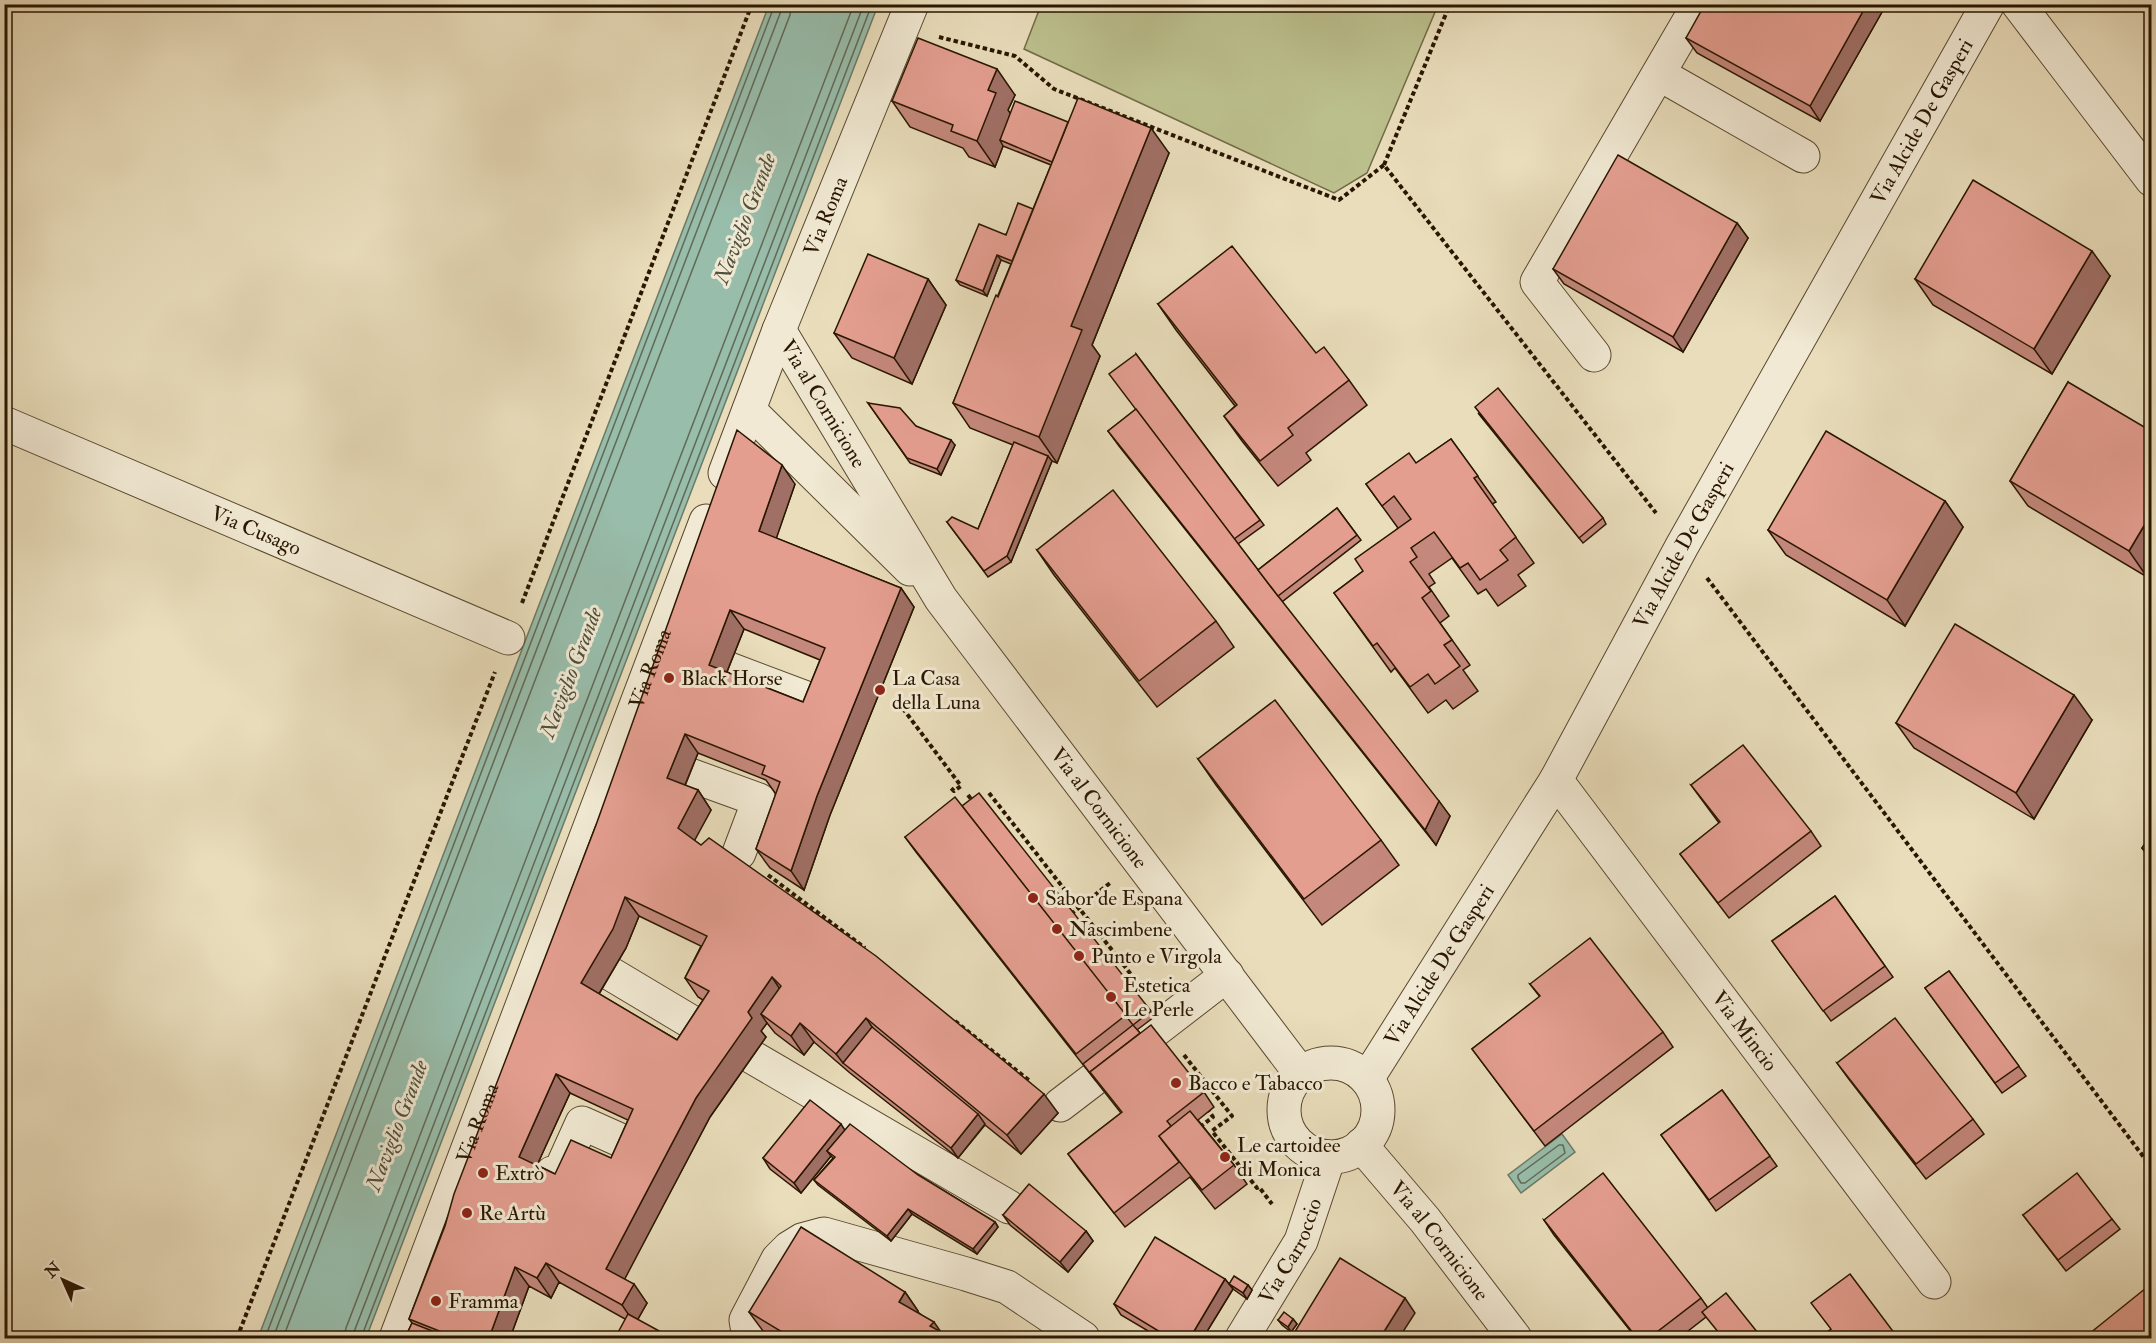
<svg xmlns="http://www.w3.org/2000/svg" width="2156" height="1343" font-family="'IM FELL Double Pica',serif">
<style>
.green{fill:#bbbf8c;stroke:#726a46;stroke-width:1.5}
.water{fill:#98bdab;stroke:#6c7a67;stroke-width:1.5}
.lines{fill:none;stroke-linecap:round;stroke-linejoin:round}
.shore{stroke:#606a56;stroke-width:1.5}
.minor-casing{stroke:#59482f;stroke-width:35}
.path{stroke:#291600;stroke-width:4;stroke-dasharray:4.5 3;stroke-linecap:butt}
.minor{stroke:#f1e9d3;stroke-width:33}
.wall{fill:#c4887c;stroke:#291600;stroke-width:1.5;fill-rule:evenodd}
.shaded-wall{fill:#a06f65;stroke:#291600;stroke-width:1.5}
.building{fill:#e49e90;stroke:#291600;stroke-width:1.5;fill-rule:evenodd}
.poi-dot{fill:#8f2418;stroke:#f1e9d3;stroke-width:2}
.labels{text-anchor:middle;stroke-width:6;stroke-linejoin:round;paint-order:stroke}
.street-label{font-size:21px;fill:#291600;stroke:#f1e9d3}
.poi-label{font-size:21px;fill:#291600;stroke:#f1e9d3;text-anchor:start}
.water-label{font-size:22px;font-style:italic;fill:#50503c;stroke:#f1e9d3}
</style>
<rect width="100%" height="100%" fill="#e9ddbb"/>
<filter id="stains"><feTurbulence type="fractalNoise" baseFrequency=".00333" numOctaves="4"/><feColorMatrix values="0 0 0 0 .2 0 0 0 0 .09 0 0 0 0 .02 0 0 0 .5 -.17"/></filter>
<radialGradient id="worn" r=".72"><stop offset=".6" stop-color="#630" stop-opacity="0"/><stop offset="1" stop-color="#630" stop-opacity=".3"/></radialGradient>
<polygon class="green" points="1041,5 1041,4 1438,5 1367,173 1334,193 1024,49"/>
<g class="water">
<polygon points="769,5 878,5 366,1338 258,1338"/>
<polygon points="1562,1134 1575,1152 1521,1193 1508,1175"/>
</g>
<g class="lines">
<g class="shore">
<polygon points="1559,1145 1563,1145 1565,1153 1525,1183 1521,1183 1518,1178 1518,1175"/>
<polyline points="265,1338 775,4"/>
<polyline points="273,1338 781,11 782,4"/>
<polyline points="283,1338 790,15 791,4"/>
<polyline points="344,1338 346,1328 854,4"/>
<polyline points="353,1338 354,1332 864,4"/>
<polyline points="361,1338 872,4"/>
</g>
<g class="minor-casing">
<g id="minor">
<polyline points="2018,4 2152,180"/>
<polyline points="1659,74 1803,156"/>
<path id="s1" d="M779,330L941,599L1301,1074"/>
<polyline points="1594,355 1537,282 1699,4"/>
<polyline points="749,410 910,569"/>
<path id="s2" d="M4,423L508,638"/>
<path id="s3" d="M725,473L779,330L912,4"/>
<polyline points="729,669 814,701"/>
<polyline points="690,775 759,800 739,853"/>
<path id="s4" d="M1556,780L1934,1282"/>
<polyline points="611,974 708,1032"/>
<polyline points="1144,1039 1227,975"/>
<polyline points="752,1057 1009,1207"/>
<circle cx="1331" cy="1110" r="47"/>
<path id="s5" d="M1367,1079L1556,780L1682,546L1988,4"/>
<polyline points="1060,1105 1094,1079"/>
<path id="s6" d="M1361,1145L1425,1220L1515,1338"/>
<polyline points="552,1173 558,1176 582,1123 629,1144"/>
<path id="s7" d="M396,1338L706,521"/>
<polyline points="749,1338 746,1320 778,1259 789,1248 802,1240 824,1234 966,1274 1007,1287 1083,1338"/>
<path id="s8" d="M1242,1338L1301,1241L1329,1157"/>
</g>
</g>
<g class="path">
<polyline points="939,37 1015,56 1054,89 1339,200 1384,165 1656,513"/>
<polyline points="1384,165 1450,4"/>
<polyline points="1707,578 2152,1168"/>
<polyline points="522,603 752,4"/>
<polyline points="897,708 901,706 961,786 954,791 950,787"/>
<polyline points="989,793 1144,991"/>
<polyline points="968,795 974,803"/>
<polyline points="768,875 865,948"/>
<polyline points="1071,914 1110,883"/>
<polyline points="955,1021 1031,1082"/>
<polyline points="1184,1055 1232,1116 1212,1131 1257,1188 1259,1187 1272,1204"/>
<polyline points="1200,1127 1213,1117 1209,1111"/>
<polyline points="237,1338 495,672"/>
</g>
<use href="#minor" class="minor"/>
</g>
<g class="wall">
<polygon points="1886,5 1820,121 1697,53 1686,38"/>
<polygon points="1015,95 1008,110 1010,114 1068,122 1169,153 1092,345 1100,356 1057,463 1052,461 1011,562 988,577 947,522 978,529 1013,445 970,428 953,403 1011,264 1001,260 987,296 960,285 956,280 1033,209 1051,165 1003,146 995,167 969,157 963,148 910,127 892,101"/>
<polygon points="1737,223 1748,238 1683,352 1564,284 1553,269"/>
<polygon points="2110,276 2052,374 1933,305 1915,279"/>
<polygon points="928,279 946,305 912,384 852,358 834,333"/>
<polygon points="1158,304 1316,353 1349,380 1367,405 1306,453 1311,460 1278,486 1242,441 1224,416 1235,406 1176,330"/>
<polygon points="1136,354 1264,525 1238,544 1258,570 1337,508 1361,540 1282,602 1450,816 1436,845 1119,446 1108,431 1136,409"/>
<polygon points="2068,382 2147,577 2028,506 2010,481"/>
<polygon points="868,403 955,445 941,475 910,463"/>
<polygon points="1478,413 1603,518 1606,524 1583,543"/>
<polygon points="1451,439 1496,502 1492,504 1534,563 1518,575 1526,586 1498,606 1486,589 1478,594 1452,558 1429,574 1435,583 1429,587 1449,616 1440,623 1470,665 1463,670 1478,691 1453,709 1446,700 1428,713 1395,668 1391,672 1334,593 1363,571 1398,528 1366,484 1416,463"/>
<path d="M795,484L776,538L901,588L914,607L830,815L804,890L770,868L756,849L776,794L766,780L698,753L685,786L698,790L711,810L694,840L1058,1113L1021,1154L985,1125L958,1158L850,1073L814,1042L804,1055L775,1033L767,1023L761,1031L766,1037L710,1117L624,1279L647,1303L638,1319H625L559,1282L551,1298L529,1286L510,1338H405L412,1323L409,1319L596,825ZM744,629L820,660L803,702L727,672ZM639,916L701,946L685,978L698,997L703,1000L677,1040L599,994L626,948ZM570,1093L628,1120L611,1158L555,1174L537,1165Z"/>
<polygon points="1945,501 1963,527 1905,626 1786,555 1768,530"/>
<polygon points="1037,550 1216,621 1234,647 1157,707 1054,575"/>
<polygon points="2092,720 2034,819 1914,748 1896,723"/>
<polygon points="1198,759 1381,840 1399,865 1322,925 1216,785"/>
<polygon points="1691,785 1811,831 1821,846 1729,918 1680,854 1719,823"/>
<polygon points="962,806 1151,1011 1154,1017 1137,1030 1204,1092 1214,1107 1198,1120 1234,1165 1247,1184 1215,1209 1190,1177 1125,1227 1079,1169 1068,1154 1121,1113 916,852 905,837"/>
<polygon points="2151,835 2151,861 2142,848"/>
<polygon points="1835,896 1893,977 1831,1021 1772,941"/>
<polygon points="1949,971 2026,1076 2002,1093 1925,988"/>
<polygon points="1530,984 1663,1032 1673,1047 1545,1146 1472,1049 1540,997"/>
<polygon points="1837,1063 1973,1119 1984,1134 1926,1179 1848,1078"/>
<polygon points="1722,1090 1777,1166 1716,1211 1661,1135"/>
<polygon points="845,1130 995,1222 998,1227 977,1254 912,1214 891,1241 818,1185 814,1180 833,1158 831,1156 801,1193 770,1169 763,1158"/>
<polygon points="1003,1215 1086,1231 1093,1241 1068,1272 1010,1225"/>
<polygon points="2023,1215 2112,1219 2120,1229 2066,1271"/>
<polygon points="1544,1220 1701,1298 1708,1308 1706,1317 1679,1338 1636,1338 1554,1235"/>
<polygon points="1225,1279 1233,1289 1203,1338 1160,1338 1121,1315 1114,1304"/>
<polygon points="1229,1284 1248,1285 1252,1290 1247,1299 1233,1289"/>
<polygon points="905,1292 918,1311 918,1312 941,1332 947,1335 949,1338 775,1338 763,1331 749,1312"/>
<polygon points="1293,1319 1297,1324 1291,1332 1282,1325 1278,1320"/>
</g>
<g class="shaded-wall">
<polygon points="1867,4 1886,5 1820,121 1810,106"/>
<polygon points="997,69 1015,95 1008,110 1014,119 1000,140 1003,146 995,167 977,141 988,90"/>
<polygon points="1151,128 1169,153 1092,345 1100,356 1057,463 1039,437 1071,326"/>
<polygon points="1737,223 1748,238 1683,352 1673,337"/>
<polygon points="2092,251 2110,276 2052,374 2034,349"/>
<polygon points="997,255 1001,260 987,296 983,291"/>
<polygon points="928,279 946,305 912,384 894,358"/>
<polygon points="951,440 955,445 941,475 937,469"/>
<polygon points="1048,456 1052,461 1011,562 1007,556"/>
<polygon points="782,465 795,484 772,551 759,531"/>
<polygon points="1945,501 1963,527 1905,626 1887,600"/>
<polygon points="2151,514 2151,569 2147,577 2129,551"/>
<polygon points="901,588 914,607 830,815 804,890 791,871 817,796"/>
<polygon points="730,610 744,629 722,684 709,665"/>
<polygon points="2074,695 2092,720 2034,819 2016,793"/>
<polygon points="685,734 698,753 680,797 667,778"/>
<polygon points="698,790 711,810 691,847 678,828"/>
<polygon points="1439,801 1450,816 1436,845 1425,830"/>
<polygon points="625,897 639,916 626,948 594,1002 581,983"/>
<polygon points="772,977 785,997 761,1014 767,1023 761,1031 766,1037 710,1117 620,1288 606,1269 696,1098 748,1012"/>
<polygon points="866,1018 879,1037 843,1063 836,1054"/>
<polygon points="800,1023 814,1042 804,1055 791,1036"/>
<polygon points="556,1074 570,1093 532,1176 519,1157"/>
<polygon points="1044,1094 1058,1113 1021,1154 1007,1135"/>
<polygon points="978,1114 985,1124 958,1158 951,1148"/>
<polygon points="841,1124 848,1135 827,1151 831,1156 801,1193 794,1183"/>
<polygon points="908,1209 912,1214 891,1241 887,1236"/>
<polygon points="995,1222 998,1227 977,1254 973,1249"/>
<polygon points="1086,1231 1093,1241 1068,1272 1060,1262"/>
<polygon points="546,1263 559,1282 551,1298 537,1278"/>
<polygon points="515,1267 529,1286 510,1338 489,1338"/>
<polygon points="1225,1279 1233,1289 1203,1338 1190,1338"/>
<polygon points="634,1284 647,1303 635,1324 622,1305"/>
<polygon points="1248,1285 1252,1290 1247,1299 1243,1293"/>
<polygon points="905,1292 918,1311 913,1321 899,1302"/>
<polygon points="1405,1298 1415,1313 1399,1338 1380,1338"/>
<polygon points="1293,1319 1297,1324 1291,1332 1288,1327"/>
<polygon points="934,1322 945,1338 930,1326"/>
</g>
<g class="building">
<polygon points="1705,4 1867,4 1810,106 1686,38"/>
<polygon points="918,38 997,69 988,90 996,93 977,141 951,131 953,125 892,101"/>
<polygon points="1078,98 1151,128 1071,326 1082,330 1039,437 953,403 996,295 998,297"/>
<polygon points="1015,101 1068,122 1052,162 1000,140"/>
<polygon points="1618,155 1737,223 1673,337 1553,269"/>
<polygon points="1973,180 2092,251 2034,349 1915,279"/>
<polygon points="1018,203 1033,209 1012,261 997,255 983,291 956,280 979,224 1006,235"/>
<polygon points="1232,246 1316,353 1324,347 1349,380 1288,428 1293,435 1260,461 1224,416 1237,405 1158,304"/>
<polygon points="868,254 928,279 894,358 834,333"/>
<polygon points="1136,354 1260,520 1234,539 1109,374"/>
<polygon points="2068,382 2151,431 2151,514 2129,551 2010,481"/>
<polygon points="1498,388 1603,518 1579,538 1475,407"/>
<polygon points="868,403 900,408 916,426 951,440 937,469 907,458"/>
<polygon points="1136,409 1271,587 1439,801 1425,830 1108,431"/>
<path d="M737,430L782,465L759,531L901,588L817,796L791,871L756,849L780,782L762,774L765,766L685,734L667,778L698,790L678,828L701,845L709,838L876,956L1044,1094L1007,1135L866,1018L836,1054L800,1023L791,1036L761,1014L781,986L772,977L748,1012L752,1018L696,1098L606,1269L634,1284L622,1305L546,1263L537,1278L515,1267L489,1338H457L409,1319L445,1226L454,1194L596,825ZM730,610L825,648L803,702L709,665ZM625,897L707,936L685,978L709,991L677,1040L581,983L613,929ZM556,1074L633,1109L611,1158L571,1140L555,1174L519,1157Z"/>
<polygon points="1826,431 1945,501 1887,600 1768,530"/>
<polygon points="1451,439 1478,476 1474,478 1516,537 1500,550 1508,560 1480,580 1468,563 1460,568 1434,532 1411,548 1417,557 1410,562 1431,591 1422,598 1452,640 1444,645 1460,666 1435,684 1428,674 1410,687 1377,643 1373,646 1334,593 1363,571 1355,559 1411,519 1394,496 1382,506 1366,484 1409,453 1416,463"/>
<polygon points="1014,442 1048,456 1007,556 984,571 947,522 952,517 978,529"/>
<polygon points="1113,490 1216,621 1139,681 1037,550"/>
<polygon points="1337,508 1357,535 1278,596 1258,570"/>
<polygon points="1955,624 2074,695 2016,793 1896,723"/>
<polygon points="1275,700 1381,840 1304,899 1198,759"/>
<polygon points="1743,745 1811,831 1718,903 1680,854 1720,822 1691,785"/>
<polygon points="979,793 1151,1011 1133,1025 962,806"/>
<polygon points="955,797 1126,1015 1076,1054 905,837"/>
<polygon points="2151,835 2151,855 2142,848"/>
<polygon points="1835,896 1885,966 1823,1011 1772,941"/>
<polygon points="1590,938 1663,1032 1534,1131 1472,1049 1540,996 1530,984"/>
<polygon points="1949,971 2019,1066 1995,1083 1925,988"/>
<polygon points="1895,1018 1973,1119 1916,1164 1837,1063"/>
<polygon points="1133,1025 1140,1033 1090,1072 1096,1081 1083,1064"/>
<polygon points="1151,1025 1204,1092 1167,1121 1171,1126 1159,1136 1179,1162 1114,1213 1068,1154 1122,1112 1090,1072"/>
<polygon points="872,1027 978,1114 951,1148 843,1063"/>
<polygon points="1722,1090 1770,1156 1709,1200 1661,1135"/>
<polygon points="810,1100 841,1124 794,1183 763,1158"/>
<polygon points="1190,1111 1234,1165 1202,1190 1159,1136"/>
<polygon points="850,1124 918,1175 995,1222 973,1249 908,1209 887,1236 814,1180 835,1157 827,1151"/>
<polygon points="1603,1173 1701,1298 1649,1338 1637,1338 1544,1220"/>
<polygon points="2077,1173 2112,1219 2058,1260 2023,1215"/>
<polygon points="1029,1184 1086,1231 1060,1262 1003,1215"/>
<polygon points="801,1227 905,1292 899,1302 934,1322 930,1326 947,1335 945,1338 792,1338 749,1312"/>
<polygon points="1155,1237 1225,1279 1190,1338 1170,1338 1114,1304"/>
<polygon points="1340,1258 1405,1298 1380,1338 1291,1338"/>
<polygon points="1850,1274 1898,1338 1819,1338 1831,1329 1811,1303"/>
<polygon points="1234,1276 1248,1285 1243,1293 1229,1284"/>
<polygon points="2151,1284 2151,1338 2084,1338"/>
<polygon points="1726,1293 1762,1338 1723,1338 1702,1312"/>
<polygon points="1284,1312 1293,1319 1288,1327 1278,1320"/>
<polygon points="628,1314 672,1338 615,1338"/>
<polygon points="412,1323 450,1338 405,1338"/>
<polygon points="696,1333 705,1338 692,1338"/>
</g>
<g class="poi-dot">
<circle cx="669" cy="678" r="6"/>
<circle cx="880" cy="690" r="6"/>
<circle cx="1033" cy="898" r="6"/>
<circle cx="1057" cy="929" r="6"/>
<circle cx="1079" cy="956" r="6"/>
<circle cx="1111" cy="997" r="6"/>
<circle cx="1176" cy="1083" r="6"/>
<circle cx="1225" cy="1157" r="6"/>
<circle cx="483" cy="1173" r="6"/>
<circle cx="467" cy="1213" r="6"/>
<circle cx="436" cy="1301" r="6"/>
</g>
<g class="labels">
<g class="street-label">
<text dy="7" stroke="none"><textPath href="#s5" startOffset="1107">Via Alcide De Gasperi</textPath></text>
<text dy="7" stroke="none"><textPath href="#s3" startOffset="276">Via Roma</textPath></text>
<text dy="7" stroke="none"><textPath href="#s1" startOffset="86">Via al Cornicione</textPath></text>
<text dy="7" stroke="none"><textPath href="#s2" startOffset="274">Via Cusago</textPath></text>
<text dy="7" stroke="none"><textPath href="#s5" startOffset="621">Via Alcide De Gasperi</textPath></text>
<text dy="7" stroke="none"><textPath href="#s7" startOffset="716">Via Roma</textPath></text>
<text dy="7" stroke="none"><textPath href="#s1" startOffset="576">Via al Cornicione</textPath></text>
<text dy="7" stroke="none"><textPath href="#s5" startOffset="135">Via Alcide De Gasperi</textPath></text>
<text dy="7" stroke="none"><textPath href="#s4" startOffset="314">Via Mincio</textPath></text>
<text dy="7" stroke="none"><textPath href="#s7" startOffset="230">Via Roma</textPath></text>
<text dy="7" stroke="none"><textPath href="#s6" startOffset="124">Via al Cornicione</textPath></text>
<text dy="7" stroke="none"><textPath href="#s8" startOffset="100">Via Carroccio</textPath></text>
</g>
<g class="poi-label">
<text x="681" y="685">Black Horse</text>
<text x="892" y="685">La Casa<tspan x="892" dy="24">della Luna</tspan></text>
<text x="1045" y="905">Sabor de Espana</text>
<text x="1069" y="936">Nascimbene</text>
<text x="1091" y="963">Punto e Virgola</text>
<text x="1123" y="992">Estetica<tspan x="1123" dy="24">Le Perle</tspan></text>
<text x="1188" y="1090">Bacco e Tabacco</text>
<text x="1237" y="1152">Le cartoidee<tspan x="1237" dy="24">di Monica</tspan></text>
<text x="495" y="1180">Extrò</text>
<text x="479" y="1220">Re Artù</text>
<text x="448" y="1308">Framma</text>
</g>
<g class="water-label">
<text transform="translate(744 218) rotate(-69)" y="8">Naviglio Grande</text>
<text transform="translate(570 672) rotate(-69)" y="8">Naviglio Grande</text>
<text transform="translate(396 1125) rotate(-69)" y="8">Naviglio Grande</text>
</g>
</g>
<rect width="2156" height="1343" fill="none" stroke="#e9ddbb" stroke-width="24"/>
<rect x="6" y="6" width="2144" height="1331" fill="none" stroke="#291600" stroke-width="3"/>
<rect x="12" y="12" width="2132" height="1319" fill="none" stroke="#291600" stroke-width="1.5"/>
<g transform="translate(63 1280) rotate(315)" stroke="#f1e9d3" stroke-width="4.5" paint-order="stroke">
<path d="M0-4.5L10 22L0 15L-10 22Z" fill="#291600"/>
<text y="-9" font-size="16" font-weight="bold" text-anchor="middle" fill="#291600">N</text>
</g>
<rect width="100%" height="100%" filter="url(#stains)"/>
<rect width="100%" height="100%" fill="url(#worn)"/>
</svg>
